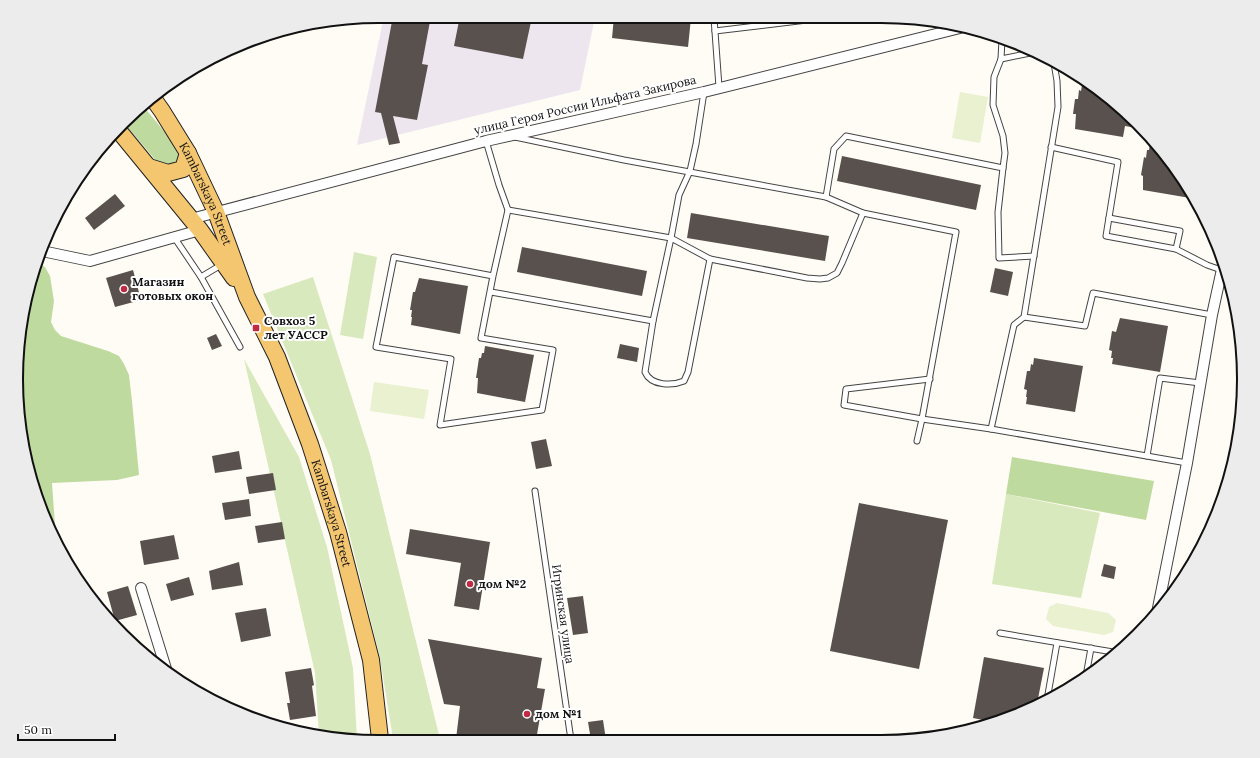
<svg xmlns="http://www.w3.org/2000/svg" width="1260" height="758" font-family="Lora,serif">
<style>
.industrial{fill:#ede6ef}
.green{fill:#d9e9be}
.forest{fill:#bfda9e}
.pitch{fill:#e9f1d0}
.building{fill:#59514d}
.lines{fill:none;stroke-linecap:round;stroke-linejoin:round}
.service-casing{stroke:#444;stroke-width:7}
.minor-casing{stroke:#444;stroke-width:12}
.primary-casing{stroke:#222;stroke-width:18}
.service{stroke:#fff;stroke-width:5}
.minor{stroke:#fff;stroke-width:10}
.primary{stroke:#f4c66f;stroke-width:16}
.poi-dot{fill:#bf2b42;stroke:#fff;stroke-width:1.5}
.labels{text-anchor:middle;stroke-width:4;stroke-linejoin:round;paint-order:stroke}
.street-label{font-size:12px;fill:#111;stroke:#fff}
.poi-label{font-size:12px;font-weight:bold;fill:#111;stroke:#fff;text-anchor:start}
.rim{fill:none;stroke:#111;stroke-width:2}
</style>
<rect width="100%" height="100%" fill="#fffcf5"/>
<polygon class="industrial" points="384,16 595,17 580,90 357,145"/>
<g class="green">
<polygon points="354,252 377,257 363,339 340,335"/>
<polygon points="313,277 370,454 440,739 393,739 380,658 331,460 263,294"/>
<polygon points="244,359 299,457 327,547 353,668 357,739 332,739 319,735 315,673"/>
<polygon points="1006,494 1100,513 1081,598 992,584"/>
</g>
<g class="forest">
<path d="M143,106C152,117 176,143 179,156C180,159 178,162 177,165L170,167L158,163L125,124Z"/>
<polygon points="36,261 45,267 50,276 54,301 51,322 55,330 61,336 108,351 119,356 124,364 129,375 132,401 139,475 117,480 52,483 56,539 35,495 16,379"/>
<polygon points="1012,457 1154,481 1146,520 1006,494"/>
</g>
<g class="pitch">
<polygon points="960,92 988,97 980,143 952,138"/>
<polygon points="374,382 429,390 424,419 370,411"/>
<polygon points="1057,603 1108,613 1116,620 1113,632 1104,635 1053,626 1046,619 1049,607"/>
</g>
<g class="building">
<polygon points="393,16 431,16 422,64 428,65 417,120 393,116 400,143 389,145 381,113 375,112"/>
<polygon points="460,16 532,17 523,59 454,46"/>
<polygon points="614,17 691,18 688,47 612,38"/>
<polygon points="1082,85 1096,87 1102,91 1142,129 1125,126 1123,137 1075,129 1076,114 1073,114 1075,99 1078,99 1079,90 1081,91"/>
<polygon points="1151,137 1154,139 1196,199 1143,190 1143,176 1141,175 1144,157 1146,158 1147,150 1149,150"/>
<polygon points="842,156 981,185 976,210 837,181"/>
<polygon points="115,194 125,206 94,230 85,218"/>
<polygon points="691,213 829,236 825,261 687,238"/>
<polygon points="522,247 647,271 642,296 517,272"/>
<polygon points="995,268 1013,272 1008,296 990,292"/>
<polygon points="133,270 141,300 115,307 106,278"/>
<polygon points="419,278 468,286 460,334 411,325 412,317 411,317 412,310 410,310 413,292 415,292"/>
<polygon points="1120,318 1168,326 1160,372 1112,364 1113,358 1111,358 1112,351 1109,350 1112,331 1116,332"/>
<polygon points="216,334 222,346 212,350 207,338"/>
<polygon points="620,344 639,348 637,362 617,358"/>
<polygon points="485,346 534,355 525,402 477,393 478,378 476,378 479,358 481,358 482,353 484,353"/>
<polygon points="1034,358 1083,366 1075,412 1026,404 1027,397 1026,397 1027,390 1024,389 1027,371 1030,371 1031,364 1033,365"/>
<polygon points="546,439 552,466 536,469 531,442"/>
<polygon points="239,451 242,469 215,473 212,456"/>
<polygon points="273,473 276,490 249,494 246,477"/>
<polygon points="249,499 251,516 225,520 222,503"/>
<polygon points="859,503 948,520 919,669 830,651"/>
<polygon points="282,522 285,539 258,543 255,526"/>
<polygon points="410,529 490,542 479,610 454,606 461,563 406,554"/>
<polygon points="174,535 179,559 144,565 140,541"/>
<polygon points="239,562 243,585 212,590 209,571"/>
<polygon points="1104,564 1116,567 1114,579 1101,576"/>
<polygon points="189,577 194,595 171,601 166,584"/>
<polygon points="128,586 137,615 115,621 107,592"/>
<polygon points="583,596 588,633 573,635 567,598"/>
<polygon points="266,608 271,636 241,642 235,613"/>
<polygon points="428,639 542,658 537,688 545,689 536,740 456,739 460,706 444,704"/>
<polygon points="984,657 1044,668 1037,704 993,722 973,718"/>
<polygon points="311,668 314,685 312,686 316,716 290,720 287,703 290,703 285,672"/>
<polygon points="603,720 606,740 591,740 588,722"/>
</g>
<g class="lines">
<g class="service-casing">
<g id="service">
<polyline points="714,18 719,87"/>
<polyline points="715,31 815,19"/>
<polyline points="1002,39 1001,59 1035,52"/>
<polyline points="515,137 624,160 826,197 863,213 956,232 922,419 917,441"/>
<polyline points="486,141 499,185 508,210 493,276 481,338 553,350 542,410 440,425 451,359 376,347 394,257 493,276"/>
<polyline points="1051,147 1118,162 1106,236 1176,249 1207,265 1227,272"/>
<polyline points="1003,168 998,212 999,258 1034,256"/>
<polyline points="826,197 834,149 846,136 1003,168 1005,153 1003,136 993,105 994,77 1001,59"/>
<polyline points="508,210 671,238 679,195 690,171 696,144 704,92"/>
<polyline points="1109,218 1180,231 1176,249"/>
<polyline points="174,237 201,277 240,347"/>
<polyline points="201,277 221,265"/>
<polyline points="491,292 653,321 671,238 710,259 807,278 820,279 828,278 837,273 842,263 863,213"/>
<polyline points="1024,317 1085,326 1093,293 1212,315"/>
<path d="M653,321L645,372C651,386 672,386 684,381L688,372L710,259"/>
<polyline points="930,379 846,389 844,405 922,419 991,429 1187,463"/>
<polyline points="991,429 1014,325 1024,317 1058,107 1057,81 1054,63"/>
<polyline points="1147,456 1160,378 1200,383"/>
<polyline points="535,491 571,740"/>
<polyline points="1000,633 1119,653"/>
<polyline points="1086,676 1091,648"/>
<polyline points="1047,700 1057,643"/>
</g>
</g>
<g class="minor-casing">
<g id="minor">
<polyline points="191,219 486,141 704,92 960,28"/>
<polyline points="42,251 90,261 200,230"/>
<polyline points="141,588 167,672"/>
<polyline points="1157,613 1187,463 1212,315 1224,260"/>
</g>
</g>
<g class="primary-casing">
<g id="primary">
<path id="s1" d="M152,97L162,111L188,153L216,212L247,297L277,357L310,444L338,532L371,660L380,739"/>
<polyline points="119,131 200,230 234,278"/>
<polyline points="149,167 168,173 183,169 188,153"/>
</g>
</g>
<use href="#service" class="service"/>
<use href="#minor" class="minor"/>
<use href="#primary" class="primary"/>
</g>
<g class="poi-dot">
<circle cx="124" cy="289" r="4"/>
<rect x="252" y="324" width="8" height="8" rx="2"/>
<circle cx="470" cy="584" r="4"/>
<circle cx="527" cy="714" r="4"/>
</g>
<g class="labels">
<g class="street-label">
<text transform="translate(585 105) rotate(-13)" y="4">улица Героя России Ильфата Закирова</text>
<text dy="4" stroke="none"><textPath href="#s1" startOffset="111">Kambarskaya Street</textPath></text>
<text dy="4" stroke="none"><textPath href="#s1" startOffset="455">Kambarskaya Street</textPath></text>
<text transform="translate(563 614) rotate(82)" y="4">Игринская улица</text>
</g>
<g class="poi-label">
<text x="132" y="286">Магазин<tspan x="132" dy="14">готовых окон</tspan></text>
<text x="264" y="325">Совхоз 5<tspan x="264" dy="14">лет УАССР</tspan></text>
<text x="478" y="588">дом №2</text>
<text x="535" y="718">дом №1</text>
</g>
</g>
<path d="M0 0H1260V758H0ZM379 23H881A356 356 0 0 1 1237 379V379A356 356 0 0 1 881 735H379A356 356 0 0 1 23 379V379A356 356 0 0 1 379 23Z" fill="#ececec" fill-rule="evenodd"/>
<path class="rim" d="M379 23H881A356 356 0 0 1 1237 379V379A356 356 0 0 1 881 735H379A356 356 0 0 1 23 379V379A356 356 0 0 1 379 23Z"/>
<path d="M18 734v6h97v-6" fill="none" stroke="#111111" stroke-width="2"/>
<text x="24" y="734" font-size="12" fill="#111111" stroke="#ffffff" stroke-width="3" paint-order="stroke">50 m</text>
</svg>
